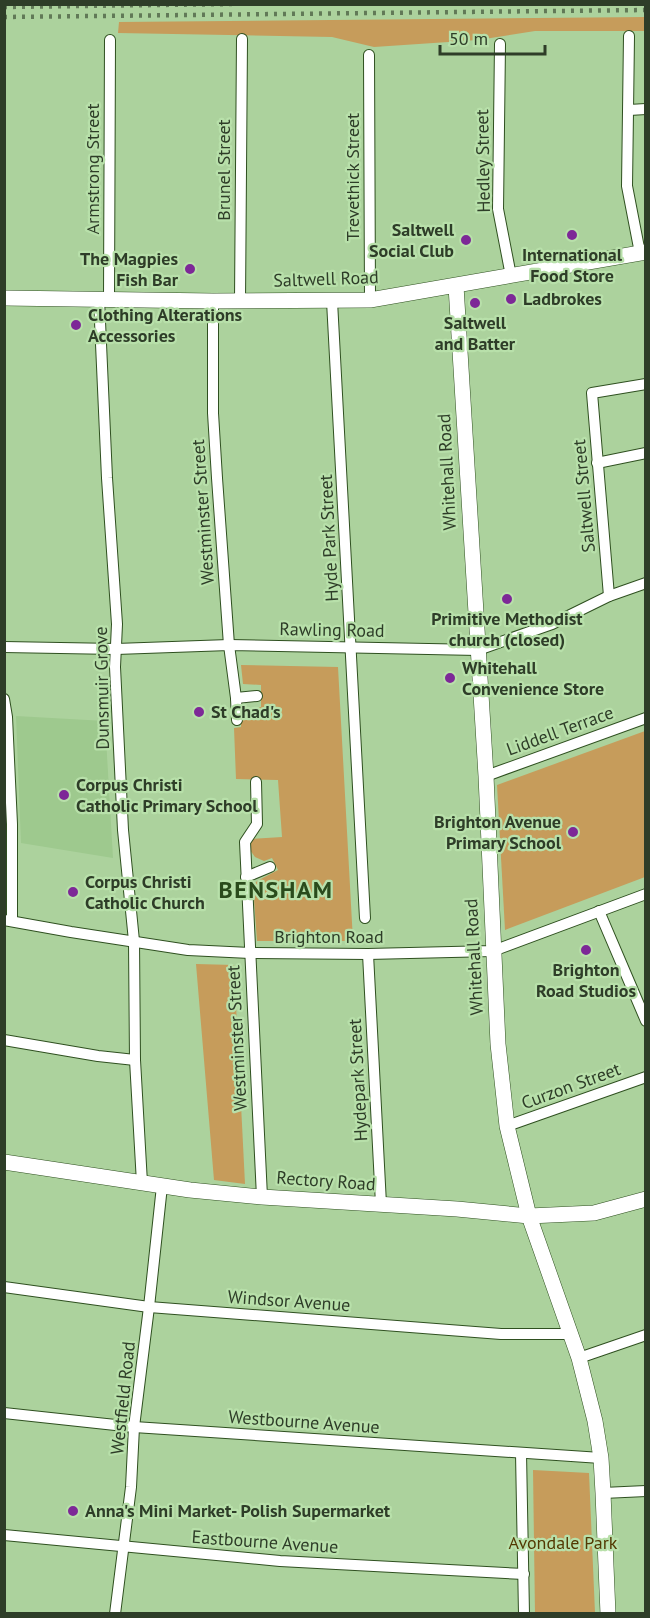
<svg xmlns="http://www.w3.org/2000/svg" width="650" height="1618" font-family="'PT Sans',sans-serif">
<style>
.built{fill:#9ec98e}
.green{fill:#c69c5b}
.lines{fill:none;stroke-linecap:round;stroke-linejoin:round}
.street-casing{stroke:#2f5020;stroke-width:12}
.secondary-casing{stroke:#2f5020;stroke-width:16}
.street{stroke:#fff;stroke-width:10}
.secondary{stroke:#fff;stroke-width:15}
.rail{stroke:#617957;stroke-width:4.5;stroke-dasharray:3 6;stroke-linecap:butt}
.poi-dot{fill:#7d2897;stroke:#b8e0aa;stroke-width:2}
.labels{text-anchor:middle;stroke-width:4.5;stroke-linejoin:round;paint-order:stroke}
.street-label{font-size:18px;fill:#2e3d28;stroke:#b8e0aa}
.poi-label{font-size:18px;font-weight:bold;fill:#2e3d28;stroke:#b8e0aa;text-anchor:start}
.park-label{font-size:18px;fill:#533802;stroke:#b8e0aa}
.district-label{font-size:24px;font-weight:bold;letter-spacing:1.5px;fill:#2a4b1c;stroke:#b8e0aa}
</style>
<rect width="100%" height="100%" fill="#acd29d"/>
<polygon class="built" points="16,716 105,721 113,858 21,843"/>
<g class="green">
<polygon points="646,17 645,31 535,31 478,40 374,47 332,37 118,33 119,22"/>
<polygon points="241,665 338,667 353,941 257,941 253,886 257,881 278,870 272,858 264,861 255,857 250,850 251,839 282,837 278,780 236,779 234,728 241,727 241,711 261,707 261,685 243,684"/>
<polygon points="645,731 645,877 505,930 497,785"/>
<polygon points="196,964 234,965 245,1184 214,1180"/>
<polygon points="533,1470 589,1473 595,1613 535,1613"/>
</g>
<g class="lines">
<g class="street-casing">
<g id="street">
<polyline points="629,36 627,186 640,253"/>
<polyline points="500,44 498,209 511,276"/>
<polyline points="369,55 370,300"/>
<polyline points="629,110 646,109"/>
<polyline points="99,299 107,478 117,624 115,667 123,830 134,941 135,1060 142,1183"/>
<polyline points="109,299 110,40"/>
<polyline points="213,301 213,413 217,478 229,645 236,698 237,720"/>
<polyline points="240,301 242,39"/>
<polyline points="332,301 365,918"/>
<polyline points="597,463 646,453"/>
<polyline points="609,596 592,393 646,384"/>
<polyline points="4,647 116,649 229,645 478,650 552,624 609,596 646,583"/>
<polyline points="236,698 257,696"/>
<polyline points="4,699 7,717 12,824 12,921"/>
<polyline points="486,776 646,718"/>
<polyline points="256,782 257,824 245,842 262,1197"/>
<polyline points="246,877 270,867"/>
<polyline points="599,911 646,1021"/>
<polyline points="4,920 71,932 188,950 250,953 368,954 493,951 646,894"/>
<polyline points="368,954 381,1204"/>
<polyline points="4,1040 98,1056 135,1060"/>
<polyline points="507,1126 646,1077"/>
<polyline points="4,1287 149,1307 501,1334 571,1334"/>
<polyline points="579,1358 646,1335"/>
<polyline points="4,1413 134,1427 601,1458"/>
<polyline points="521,1453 524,1614"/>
<polyline points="603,1493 646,1491"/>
<polyline points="4,1535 280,1561 524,1574"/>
<polyline points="115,1614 131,1487 134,1427 149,1307 162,1186"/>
</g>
</g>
<g class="secondary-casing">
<g id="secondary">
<polyline points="456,286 486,776 498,1044 507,1126 529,1216 579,1358 595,1421 601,1458 603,1493 608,1614"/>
<polyline points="4,298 213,301 370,300 646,252"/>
<polyline points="4,1162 190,1190 262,1197 457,1209 529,1216 594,1213 646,1199"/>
</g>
</g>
<use href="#street" class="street"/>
<use href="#secondary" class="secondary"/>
<g class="rail">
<polyline points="4,7 235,4"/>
<polyline points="4,17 646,10"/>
</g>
</g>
<g class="poi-dot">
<circle cx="572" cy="235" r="6"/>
<circle cx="466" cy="240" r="6"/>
<circle cx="190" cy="269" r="6"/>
<circle cx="511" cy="299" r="6"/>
<circle cx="475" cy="303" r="6"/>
<circle cx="76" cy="325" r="6"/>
<circle cx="507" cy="599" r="6"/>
<circle cx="450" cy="678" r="6"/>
<circle cx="199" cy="712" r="6"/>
<circle cx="64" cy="795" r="6"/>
<circle cx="573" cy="832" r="6"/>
<circle cx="73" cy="892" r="6"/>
<circle cx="586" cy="950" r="6"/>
<circle cx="73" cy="1511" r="6"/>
</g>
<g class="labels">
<g class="street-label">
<text transform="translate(483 161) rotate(-91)" y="6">Hedley Street</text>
<text transform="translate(93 169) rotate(-90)" y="6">Armstrong Street</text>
<text transform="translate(224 170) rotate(-90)" y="6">Brunel Street</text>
<text transform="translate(353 177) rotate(-90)" y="6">Trevethick Street</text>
<text transform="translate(326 279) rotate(-2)" y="6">Saltwell Road</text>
<text transform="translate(447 472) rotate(-93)" y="6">Whitehall Road</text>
<text transform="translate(584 496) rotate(-95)" y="6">Saltwell Street</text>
<text transform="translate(203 512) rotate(-94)" y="6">Westminster Street</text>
<text transform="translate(329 538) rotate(-93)" y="6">Hyde Park Street</text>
<text transform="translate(332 630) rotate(1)" y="6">Rawling Road</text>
<text transform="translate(102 688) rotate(-91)" y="6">Dunsmuir Grove</text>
<text transform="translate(560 731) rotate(-20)" y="6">Liddell Terrace</text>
<text x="329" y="943">Brighton Road</text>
<text transform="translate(474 957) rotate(-93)" y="6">Whitehall Road</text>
<text transform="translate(237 1038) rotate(-93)" y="6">Westminster Street</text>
<text transform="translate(358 1080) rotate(-93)" y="6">Hydepark Street</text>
<text transform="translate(571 1086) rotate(-20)" y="6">Curzon Street</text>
<text transform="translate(326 1181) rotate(4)" y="6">Rectory Road</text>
<text transform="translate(289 1301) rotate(4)" y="6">Windsor Avenue</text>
<text transform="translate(123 1398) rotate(-84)" y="6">Westfield Road</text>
<text transform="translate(304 1422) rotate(4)" y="6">Westbourne Avenue</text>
<text transform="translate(265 1542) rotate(4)" y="6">Eastbourne Avenue</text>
</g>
<g class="poi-label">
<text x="454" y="236" text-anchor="end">Saltwell<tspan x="454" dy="21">Social Club</tspan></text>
<text x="572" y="261" text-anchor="middle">International<tspan x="572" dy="21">Food Store</tspan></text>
<text x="178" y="265" text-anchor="end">The Magpies<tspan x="178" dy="21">Fish Bar</tspan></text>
<text x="523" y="305">Ladbrokes</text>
<text x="88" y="321">Clothing Alterations<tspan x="88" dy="21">Accessories</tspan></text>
<text x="475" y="329" text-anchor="middle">Saltwell<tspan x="475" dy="21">and Batter</tspan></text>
<text x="507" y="625" text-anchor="middle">Primitive Methodist<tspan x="507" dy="21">church (closed)</tspan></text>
<text x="462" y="674">Whitehall<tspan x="462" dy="21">Convenience Store</tspan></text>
<text x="211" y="718">St Chad's</text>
<text x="76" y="791">Corpus Christi<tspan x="76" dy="21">Catholic Primary School</tspan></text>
<text x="561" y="828" text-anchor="end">Brighton Avenue<tspan x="561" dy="21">Primary School</tspan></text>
<text x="85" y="888">Corpus Christi<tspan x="85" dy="21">Catholic Church</tspan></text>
<text x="586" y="976" text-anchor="middle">Brighton<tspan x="586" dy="21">Road Studios</tspan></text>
<text x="85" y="1517">Anna's Mini Market- Polish Supermarket</text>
</g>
<g class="park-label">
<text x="563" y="1549">Avondale Park</text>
</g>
<g class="district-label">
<text x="276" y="898">BENSHAM</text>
</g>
</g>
<rect width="650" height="1618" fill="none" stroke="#2e3d28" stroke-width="12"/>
<path d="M440 45v9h105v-9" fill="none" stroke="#2e3d28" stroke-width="3"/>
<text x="449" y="45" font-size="18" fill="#2e3d28" stroke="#b8e0aa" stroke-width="4.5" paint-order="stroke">50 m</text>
</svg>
